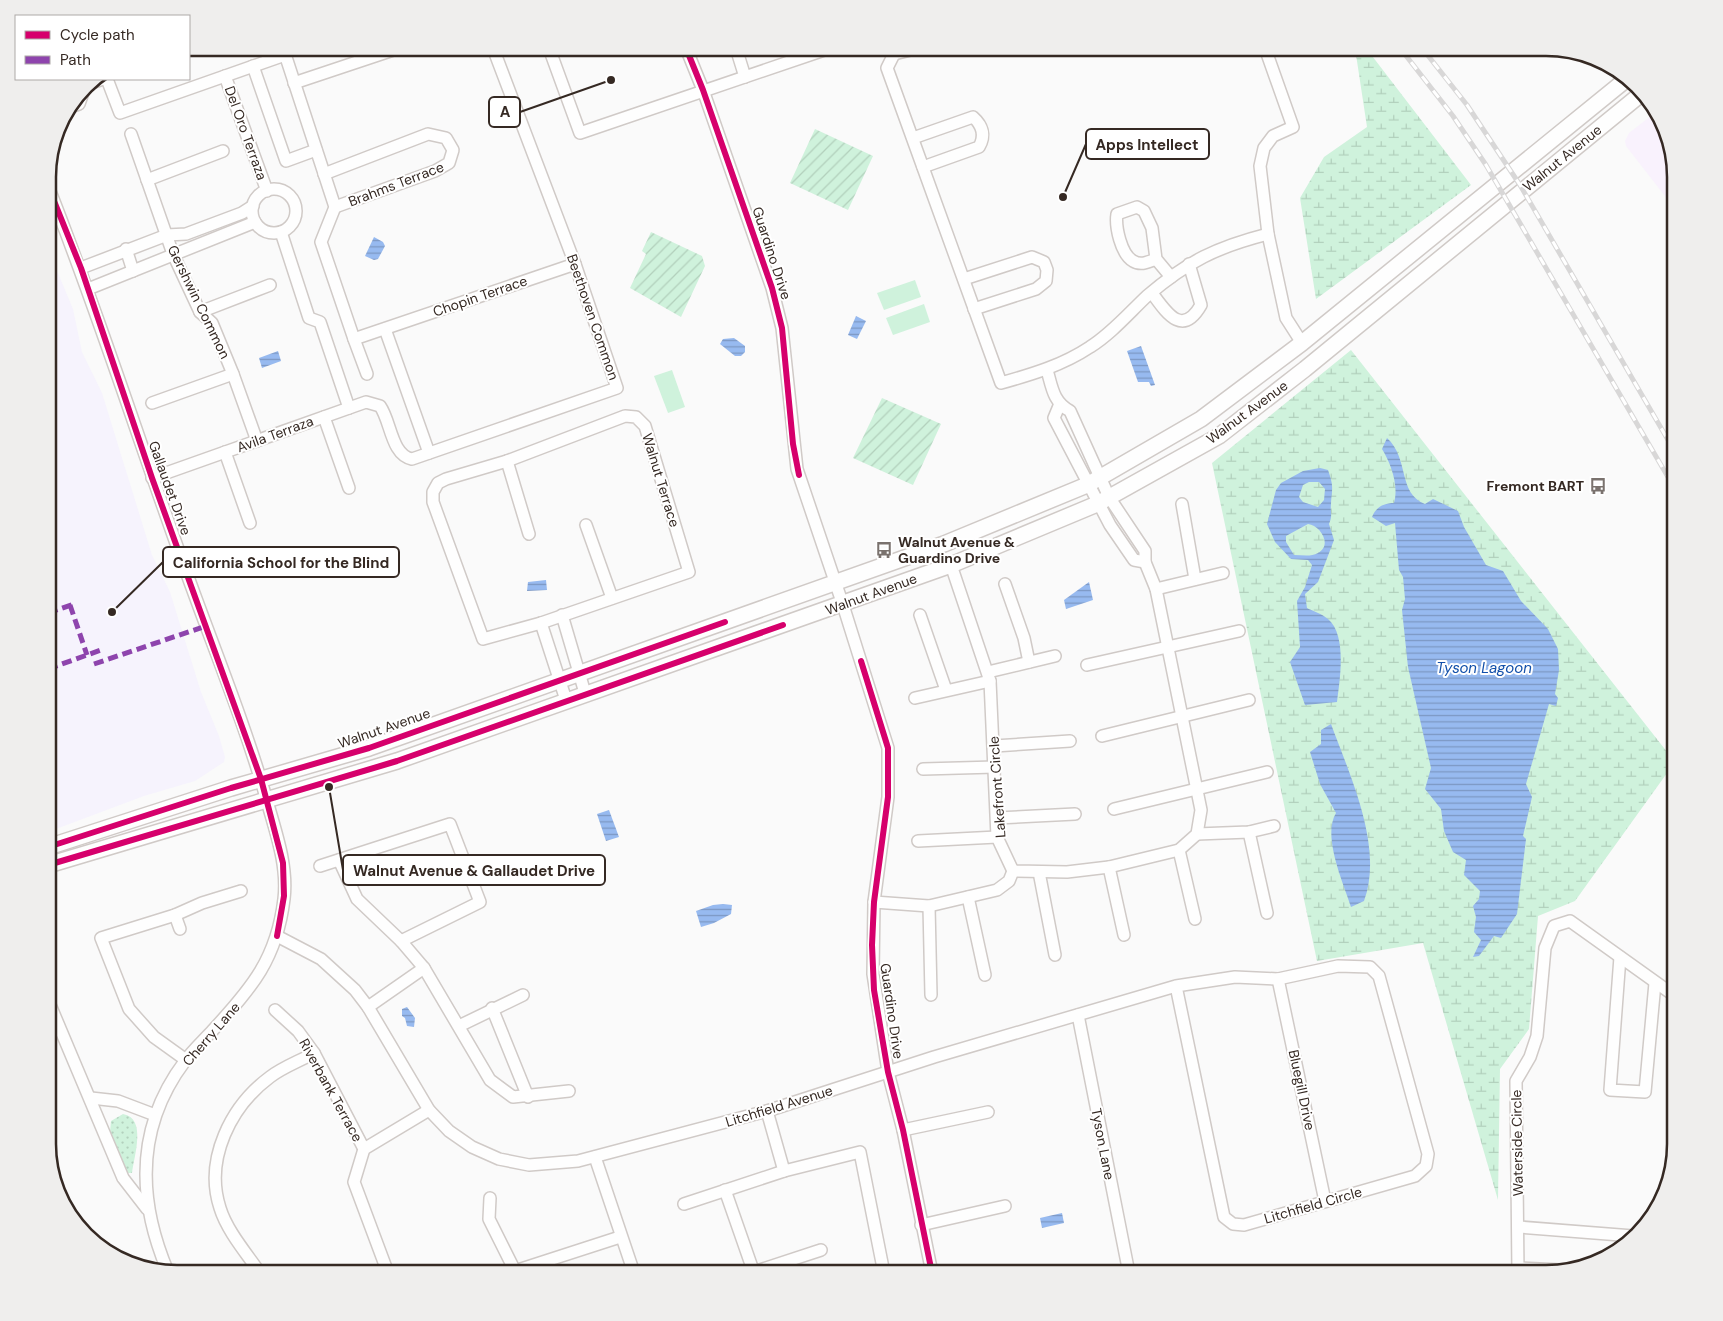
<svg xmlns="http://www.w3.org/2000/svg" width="1723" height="1321" font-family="'DM Sans',sans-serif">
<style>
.commercial{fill:#f9f2fd}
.education{fill:#f6f3fd}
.grass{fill:url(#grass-dots)}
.wetland{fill:url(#wetland-marsh)}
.park{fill:#cff2dc}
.garden{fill:url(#garden-furrows)}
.water{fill:url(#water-rules);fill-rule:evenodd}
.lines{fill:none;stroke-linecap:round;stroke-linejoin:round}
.minor-casing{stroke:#d0cac7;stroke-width:14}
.secondary-casing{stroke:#d0cac7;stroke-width:18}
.minor{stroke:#fefefe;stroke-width:11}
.secondary{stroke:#fefefe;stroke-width:15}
.rail-casing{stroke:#d8d7d7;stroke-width:5}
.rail{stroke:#fff;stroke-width:3;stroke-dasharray:9;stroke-linecap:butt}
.quiet{stroke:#8e44ad;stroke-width:5;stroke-dasharray:10 5;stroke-linecap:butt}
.cycleway-casing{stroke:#fff;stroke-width:9}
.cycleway{stroke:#d6006c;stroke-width:6}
.labels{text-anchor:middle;stroke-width:4;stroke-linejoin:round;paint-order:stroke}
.street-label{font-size:14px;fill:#352923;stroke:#fff}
.poi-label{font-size:14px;font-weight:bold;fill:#352923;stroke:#fff;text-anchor:end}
.water-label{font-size:15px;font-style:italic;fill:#114fa9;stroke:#fff}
.rim{fill:none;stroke:#352923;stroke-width:2.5}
.leader{fill:none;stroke:#352923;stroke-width:2}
.callout-dot{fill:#352923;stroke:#fff;stroke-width:2}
.callout{fill:#fff;stroke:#352923;stroke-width:2}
.callout-label{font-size:15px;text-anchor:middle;font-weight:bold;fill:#352923}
</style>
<defs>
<pattern id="grass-dots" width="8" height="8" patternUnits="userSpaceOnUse" patternTransform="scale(1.25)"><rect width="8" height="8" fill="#cff2dc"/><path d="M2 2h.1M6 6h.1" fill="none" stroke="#b2d0bc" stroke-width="1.8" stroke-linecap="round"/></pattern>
<pattern id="wetland-marsh" width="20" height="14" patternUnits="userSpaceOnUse" patternTransform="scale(1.25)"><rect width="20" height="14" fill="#cff2dc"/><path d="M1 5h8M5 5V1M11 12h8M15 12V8" fill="none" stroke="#b2d0bc"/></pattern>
<pattern id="garden-furrows" width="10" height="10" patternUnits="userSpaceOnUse" patternTransform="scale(1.25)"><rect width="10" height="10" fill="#cff2dc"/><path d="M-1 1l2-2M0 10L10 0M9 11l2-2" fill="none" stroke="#b2d0bc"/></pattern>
<pattern id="water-rules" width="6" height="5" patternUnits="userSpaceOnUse" patternTransform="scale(1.25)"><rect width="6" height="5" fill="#97baf0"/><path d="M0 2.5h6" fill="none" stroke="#7c97c2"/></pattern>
</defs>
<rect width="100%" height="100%" fill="#fafafa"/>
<polygon class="commercial" points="1656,112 1662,120 1675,177 1675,209 1626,146 1625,141 1629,133"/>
<polygon class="education" points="48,249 73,309 82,352 102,393 152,555 170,592 201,692 219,736 225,757 224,762 195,781 144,796 48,832"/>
<path class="grass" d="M123,1114C147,1118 134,1156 132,1173H127L110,1132L111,1121Z"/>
<g class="wetland">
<polygon points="1355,48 1366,48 1471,185 1316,299 1300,198 1324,157 1367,127"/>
<polygon points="1351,350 1675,762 1575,901 1538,916 1529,1029 1500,1069 1498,1200 1423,943 1317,961 1212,463"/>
</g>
<g class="park">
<polygon points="915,280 921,297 884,310 877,293"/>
<polygon points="924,304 930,322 893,335 886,318"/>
<polygon points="672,370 685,407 668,413 654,376"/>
</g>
<g class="garden">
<polygon points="815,129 873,156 848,210 790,183"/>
<polygon points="651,232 702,256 705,266 681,317 630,288 646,254 642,251"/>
<polygon points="882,398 941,424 913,485 853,458"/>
</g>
<g class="water">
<polygon points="374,237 383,242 385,246 378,259 374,260 365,256"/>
<polygon points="856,316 866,321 857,339 848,335"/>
<polygon points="734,338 745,346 745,352 741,356 735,356 720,344 723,339"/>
<polygon points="1141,346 1155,385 1151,386 1149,382 1138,382 1127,351"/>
<polygon points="278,351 281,361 262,368 259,358"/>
<path d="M1387,438C1410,459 1397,493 1425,504L1433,499L1458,511L1464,527L1486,565L1503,571L1521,601L1548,629L1558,649L1559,670L1555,694L1558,698L1556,706L1549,704L1526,784L1532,797L1523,836L1526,839L1517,914L1501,938L1494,936L1479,956L1473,957L1481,940L1474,932L1476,917L1473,906L1479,899L1480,891L1464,875L1466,860L1453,852L1444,831L1441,809L1425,789L1431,768L1408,667L1402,610L1405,599L1403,577L1399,570L1395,523L1386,526L1372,517C1376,507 1384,503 1394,503C1399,485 1391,464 1382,449Z"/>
<path d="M1320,468L1328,470C1334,487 1332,487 1331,504C1330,512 1333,515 1329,524L1334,540L1318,582L1305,594L1307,608C1313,611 1322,614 1328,619C1347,635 1340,679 1337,702L1305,705L1290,662L1300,647L1297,601L1305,587L1312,565L1308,560L1291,559L1275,542L1267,524L1276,490L1281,483L1303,471ZM1309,482H1319L1325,489L1324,500L1318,507L1303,502L1299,497L1303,485ZM1308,524C1320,525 1333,545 1318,553C1311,557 1302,555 1294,555L1286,542V536Z"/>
<polygon points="546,580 547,590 527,591 528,582"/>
<polygon points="1089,582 1093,600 1066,609 1064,600"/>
<path d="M1331,724C1350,776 1384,847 1364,901L1351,907C1343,882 1322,836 1336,813L1320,784L1310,752L1321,744V730Z"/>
<polygon points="609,810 619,837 606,841 597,814"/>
<polygon points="723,904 732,905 731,914 714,923 701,927 696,911 713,905"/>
<polygon points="407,1007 415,1018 414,1027 407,1026 405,1018 402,1016 402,1009"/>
<polygon points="1062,1213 1064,1223 1042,1228 1040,1218"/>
</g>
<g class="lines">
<g class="minor-casing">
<g id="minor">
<polyline points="283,48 335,207 321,242 354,339 575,264"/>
<polyline points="549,48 580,133 830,48"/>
<polyline points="686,48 703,90 772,288 782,328 797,469 843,605 888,748 888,797 874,902 873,974 888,1072 903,1130 932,1273"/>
<polyline points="736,48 745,77"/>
<path d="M897,48L887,68L1001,383C1033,374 1063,365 1090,347C1111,334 1129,313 1147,296C1188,261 1217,247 1268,234"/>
<polyline points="1265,48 1293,127 1273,136 1264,148 1260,166 1268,234 1286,318 1302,343"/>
<polyline points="894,54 919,48"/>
<polyline points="253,66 286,161 316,150"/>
<polyline points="225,76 267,191"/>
<polyline points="107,79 120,113 285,55"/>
<polyline points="294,83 399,48"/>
<polyline points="88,84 103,79"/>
<polyline points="70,107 79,104 84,90"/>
<polyline points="131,134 173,254 200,312 212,323 233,374 257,441"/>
<path d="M913,138L973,117C982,125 986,135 979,147L923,167"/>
<polyline points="324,174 428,134 446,138 453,150 449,163 435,171 335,207"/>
<polyline points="147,180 223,151"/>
<path d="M48,186C99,314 140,445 187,574C214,649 245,724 267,801C276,833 288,866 284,899C277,958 252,988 213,1030C204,1040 193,1050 185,1061C136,1126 137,1199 168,1272"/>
<circle cx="274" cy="211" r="22"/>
<polyline points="281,232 309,318 320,322 349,408"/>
<polyline points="126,249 133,271"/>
<path d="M1156,259L1152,228L1144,211L1137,207L1117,214C1115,227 1121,254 1133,261C1141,266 1148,262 1156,259L1171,277"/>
<polyline points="81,268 167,235 186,234 242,213 253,206"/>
<polyline points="964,279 1032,257 1044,262 1047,270 1046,281 1036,289 974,309"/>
<polyline points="88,289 255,222"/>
<path d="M1152,293C1166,312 1182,338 1201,305L1189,264"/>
<polyline points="200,312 270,285"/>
<polyline points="385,329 429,453"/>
<polyline points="354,339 367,374"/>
<polyline points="152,403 233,374"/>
<polyline points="1059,406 1054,418 1110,525 1134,560 1145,562"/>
<polygon points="625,416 636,417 645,426 689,572 541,623 483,639 433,502 433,492 438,483 446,479 507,461"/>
<polyline points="324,417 349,488"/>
<polyline points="225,452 250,523"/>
<polyline points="507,461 529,534"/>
<path d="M152,478L366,402L380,406C391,421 391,455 412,459L617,388L575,264L493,48"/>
<polyline points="1182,504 1195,579"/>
<polyline points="586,525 612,598"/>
<path d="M951,565L990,681L997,837L1013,871L1067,872L1109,867L1179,850L1197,834L1201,810L1156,589L1145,562V551L1109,497L1070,411C1053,402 1052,387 1047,370"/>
<polyline points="1005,584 1024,638 1029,662"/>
<polyline points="1156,589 1223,573"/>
<polyline points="562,615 585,693"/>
<polyline points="920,615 946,690"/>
<polyline points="541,623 566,700"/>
<polyline points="1087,665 1239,631"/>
<polyline points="988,672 1055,656"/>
<polyline points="915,698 990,681"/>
<polyline points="1102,736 1249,700"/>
<polyline points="994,746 1070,741"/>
<polyline points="923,769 995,767"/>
<polyline points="1114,809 1267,772"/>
<polyline points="997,818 1075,814"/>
<polyline points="1249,832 1267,913"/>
<polyline points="1197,834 1249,832 1274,826"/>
<polyline points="918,841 997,837"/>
<polyline points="1179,850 1195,919"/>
<polyline points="339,860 357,899 401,941 424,968 490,1080 513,1097 569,1091"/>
<polyline points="320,866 450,824 480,902 401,941"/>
<polyline points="1109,867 1124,935"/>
<polyline points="1039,872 1055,955"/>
<polyline points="968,897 985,975"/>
<polyline points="874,902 929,906 997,890 1009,881 1013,871"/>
<polyline points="929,906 931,995"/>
<polyline points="175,915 180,929"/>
<polyline points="277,936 321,959 355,990 368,1007 429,1110 449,1131 472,1147 499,1159 529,1165 578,1161 767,1111 934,1057 1176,986 1235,977 1278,979 1338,966 1370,967 1379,976 1428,1154 1426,1166 1415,1176 1244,1225 1233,1224 1224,1217 1176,986"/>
<polyline points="1620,957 1610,1090 1645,1092 1655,983"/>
<polyline points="1278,979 1325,1201"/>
<polyline points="48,1000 123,1178 147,1209"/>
<polyline points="368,1007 424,968"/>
<polyline points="492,1008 528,1097"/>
<polyline points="275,1010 298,1031 314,1053 364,1149"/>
<polyline points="1078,1015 1129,1273"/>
<polyline points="459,1026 523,995"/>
<polyline points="186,1060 154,1037 129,1009 101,938 175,915 202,903 241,891"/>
<polyline points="91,1098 118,1101 155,1115"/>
<polyline points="767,1111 784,1171"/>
<polyline points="903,1130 988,1112"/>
<polyline points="595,1157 634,1273"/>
<polyline points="725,1190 754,1273"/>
<polyline points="490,1198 489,1219 516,1273"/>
<polyline points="684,1204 784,1171 860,1152 884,1273"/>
<polyline points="921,1225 1005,1206"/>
<polyline points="1519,1227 1633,1236"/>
<polyline points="1519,1268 1561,1270"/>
<polyline points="515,1271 620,1237"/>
<polyline points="754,1272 821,1250"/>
<path d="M260,1273C247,1254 227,1231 220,1208C204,1159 231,1106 270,1077C283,1067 300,1061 314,1053"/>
<polyline points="388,1273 354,1182 364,1149 429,1110"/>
<polyline points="1518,1273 1516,1081 1530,1057 1537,1036 1545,948 1554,926 1570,921 1675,996"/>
</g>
</g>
<g class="secondary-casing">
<g id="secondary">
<polyline points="48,847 231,788 369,748 944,544 1087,485 1201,419 1302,343 1628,78"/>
<polyline points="48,865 397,761 951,565 1097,504 1219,436 1305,369 1641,94"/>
</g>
</g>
<use href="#minor" class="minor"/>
<use href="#secondary" class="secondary"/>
<g class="rail-casing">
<g id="rail">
<polyline points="1400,48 1453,116 1486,165 1675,489"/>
<polyline points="1422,48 1467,105 1520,185 1675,452"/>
</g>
</g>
<use href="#rail" class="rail"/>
<g class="quiet">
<polyline points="70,605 87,655"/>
<polyline points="48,613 74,604"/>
<polyline points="94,664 206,626"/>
<polyline points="48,669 101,650"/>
</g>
<g class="cycleway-casing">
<g id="cycleway">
<polyline points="686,48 703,90 772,288 782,328 793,444 799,475"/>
<polyline points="48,186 81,268 152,478 261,779 283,863 284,896 277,936"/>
<polyline points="861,661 888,748 888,797 874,902 872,945 874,990 888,1072 903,1130 932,1273"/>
<polyline points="48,847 231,788 369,748 725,622"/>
<polyline points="48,865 397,761 783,625"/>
</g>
</g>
<use href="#cycleway" class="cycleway"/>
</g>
<defs>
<g id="bus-bare" transform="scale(1.35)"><path d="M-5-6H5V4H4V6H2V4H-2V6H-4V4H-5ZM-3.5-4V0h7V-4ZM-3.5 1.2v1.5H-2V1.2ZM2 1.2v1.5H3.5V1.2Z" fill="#7a726e" stroke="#fff" stroke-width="2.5" paint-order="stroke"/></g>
</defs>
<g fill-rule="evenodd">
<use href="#bus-bare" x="1598" y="486"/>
<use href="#bus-bare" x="884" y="550"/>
</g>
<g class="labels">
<g class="street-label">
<text transform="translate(246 133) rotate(70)" y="5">Del Oro Terraza</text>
<text transform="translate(1562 158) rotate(-39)" y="5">Walnut Avenue</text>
<text transform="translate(396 184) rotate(-21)" y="5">Brahms Terrace</text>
<text transform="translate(772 253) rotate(72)" y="5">Guardino Drive</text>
<text transform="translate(480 296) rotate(-19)" y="5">Chopin Terrace</text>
<text transform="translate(199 302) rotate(64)" y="5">Gershwin Common</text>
<text transform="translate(593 317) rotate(71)" y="5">Beethoven Common</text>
<text transform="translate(1247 412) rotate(-36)" y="5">Walnut Avenue</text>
<text transform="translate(275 434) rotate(-20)" y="5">Avila Terraza</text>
<text transform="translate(661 480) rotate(73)" y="5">Walnut Terrace</text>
<text transform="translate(170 488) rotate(70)" y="5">Gallaudet Drive</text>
<text transform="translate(871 594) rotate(-20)" y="5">Walnut Avenue</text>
<text transform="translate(384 728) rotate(-19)" y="5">Walnut Avenue</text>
<text transform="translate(997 787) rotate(-94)" y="5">Lakefront Circle</text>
<text transform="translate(892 1011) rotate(82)" y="5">Guardino Drive</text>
<text transform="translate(211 1034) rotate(-49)" y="5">Cherry Lane</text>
<text transform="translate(331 1090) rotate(61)" y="5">Riverbank Terrace</text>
<text transform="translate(1302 1090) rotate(78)" y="5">Bluegill Drive</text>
<text transform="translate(779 1106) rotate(-17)" y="5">Litchfield Avenue</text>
<text transform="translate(1517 1143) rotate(-91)" y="5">Waterside Circle</text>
<text transform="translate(1103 1144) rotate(79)" y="5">Tyson Lane</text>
<text transform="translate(1313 1205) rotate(-16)" y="5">Litchfield Circle</text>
</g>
<g class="poi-label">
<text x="1584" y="491">Fremont BART</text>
<text x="898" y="547" text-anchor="start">Walnut Avenue &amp;<tspan x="898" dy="16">Guardino Drive</tspan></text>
</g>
<g class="water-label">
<text x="1484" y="673">Tyson Lagoon</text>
</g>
</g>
<path d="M0 0H1723V1321H0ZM177 56H1546A121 121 0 0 1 1667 177V1144A121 121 0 0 1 1546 1265H177A121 121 0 0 1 56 1144V177A121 121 0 0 1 177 56Z" fill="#efeeed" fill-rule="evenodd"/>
<path class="rim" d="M177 56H1546A121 121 0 0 1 1667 177V1144A121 121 0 0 1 1546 1265H177A121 121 0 0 1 56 1144V177A121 121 0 0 1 177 56Z"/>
<path class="leader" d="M611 80L520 112M1063 197L1086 144M112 612L163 562M329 787L343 870"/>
<g class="callout-dot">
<circle cx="611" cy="80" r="5"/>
<circle cx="1063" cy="197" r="5"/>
<circle cx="112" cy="612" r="5"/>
<circle cx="329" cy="787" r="5"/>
</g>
<g class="callout">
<rect x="489" y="97" width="31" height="30" rx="5"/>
<rect x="1086" y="129" width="123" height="30" rx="5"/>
<rect x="163" y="547" width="236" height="30" rx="5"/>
<rect x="343" y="855" width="262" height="30" rx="5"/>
</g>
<g class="callout-label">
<text x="505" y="117">A</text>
<text x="1147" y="150">Apps Intellect</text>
<text x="281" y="568">California School for the Blind</text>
<text x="474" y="876">Walnut Avenue &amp; Gallaudet Drive</text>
</g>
<rect x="15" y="15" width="175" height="65" fill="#ffffff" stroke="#aea9a7"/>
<rect x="25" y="31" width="25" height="8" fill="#d6006c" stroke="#aea9a7"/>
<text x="60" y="40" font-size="15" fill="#352923">Cycle path</text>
<rect x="25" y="56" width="25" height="8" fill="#8e44ad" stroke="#aea9a7"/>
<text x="60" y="65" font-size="15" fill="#352923">Path</text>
</svg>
